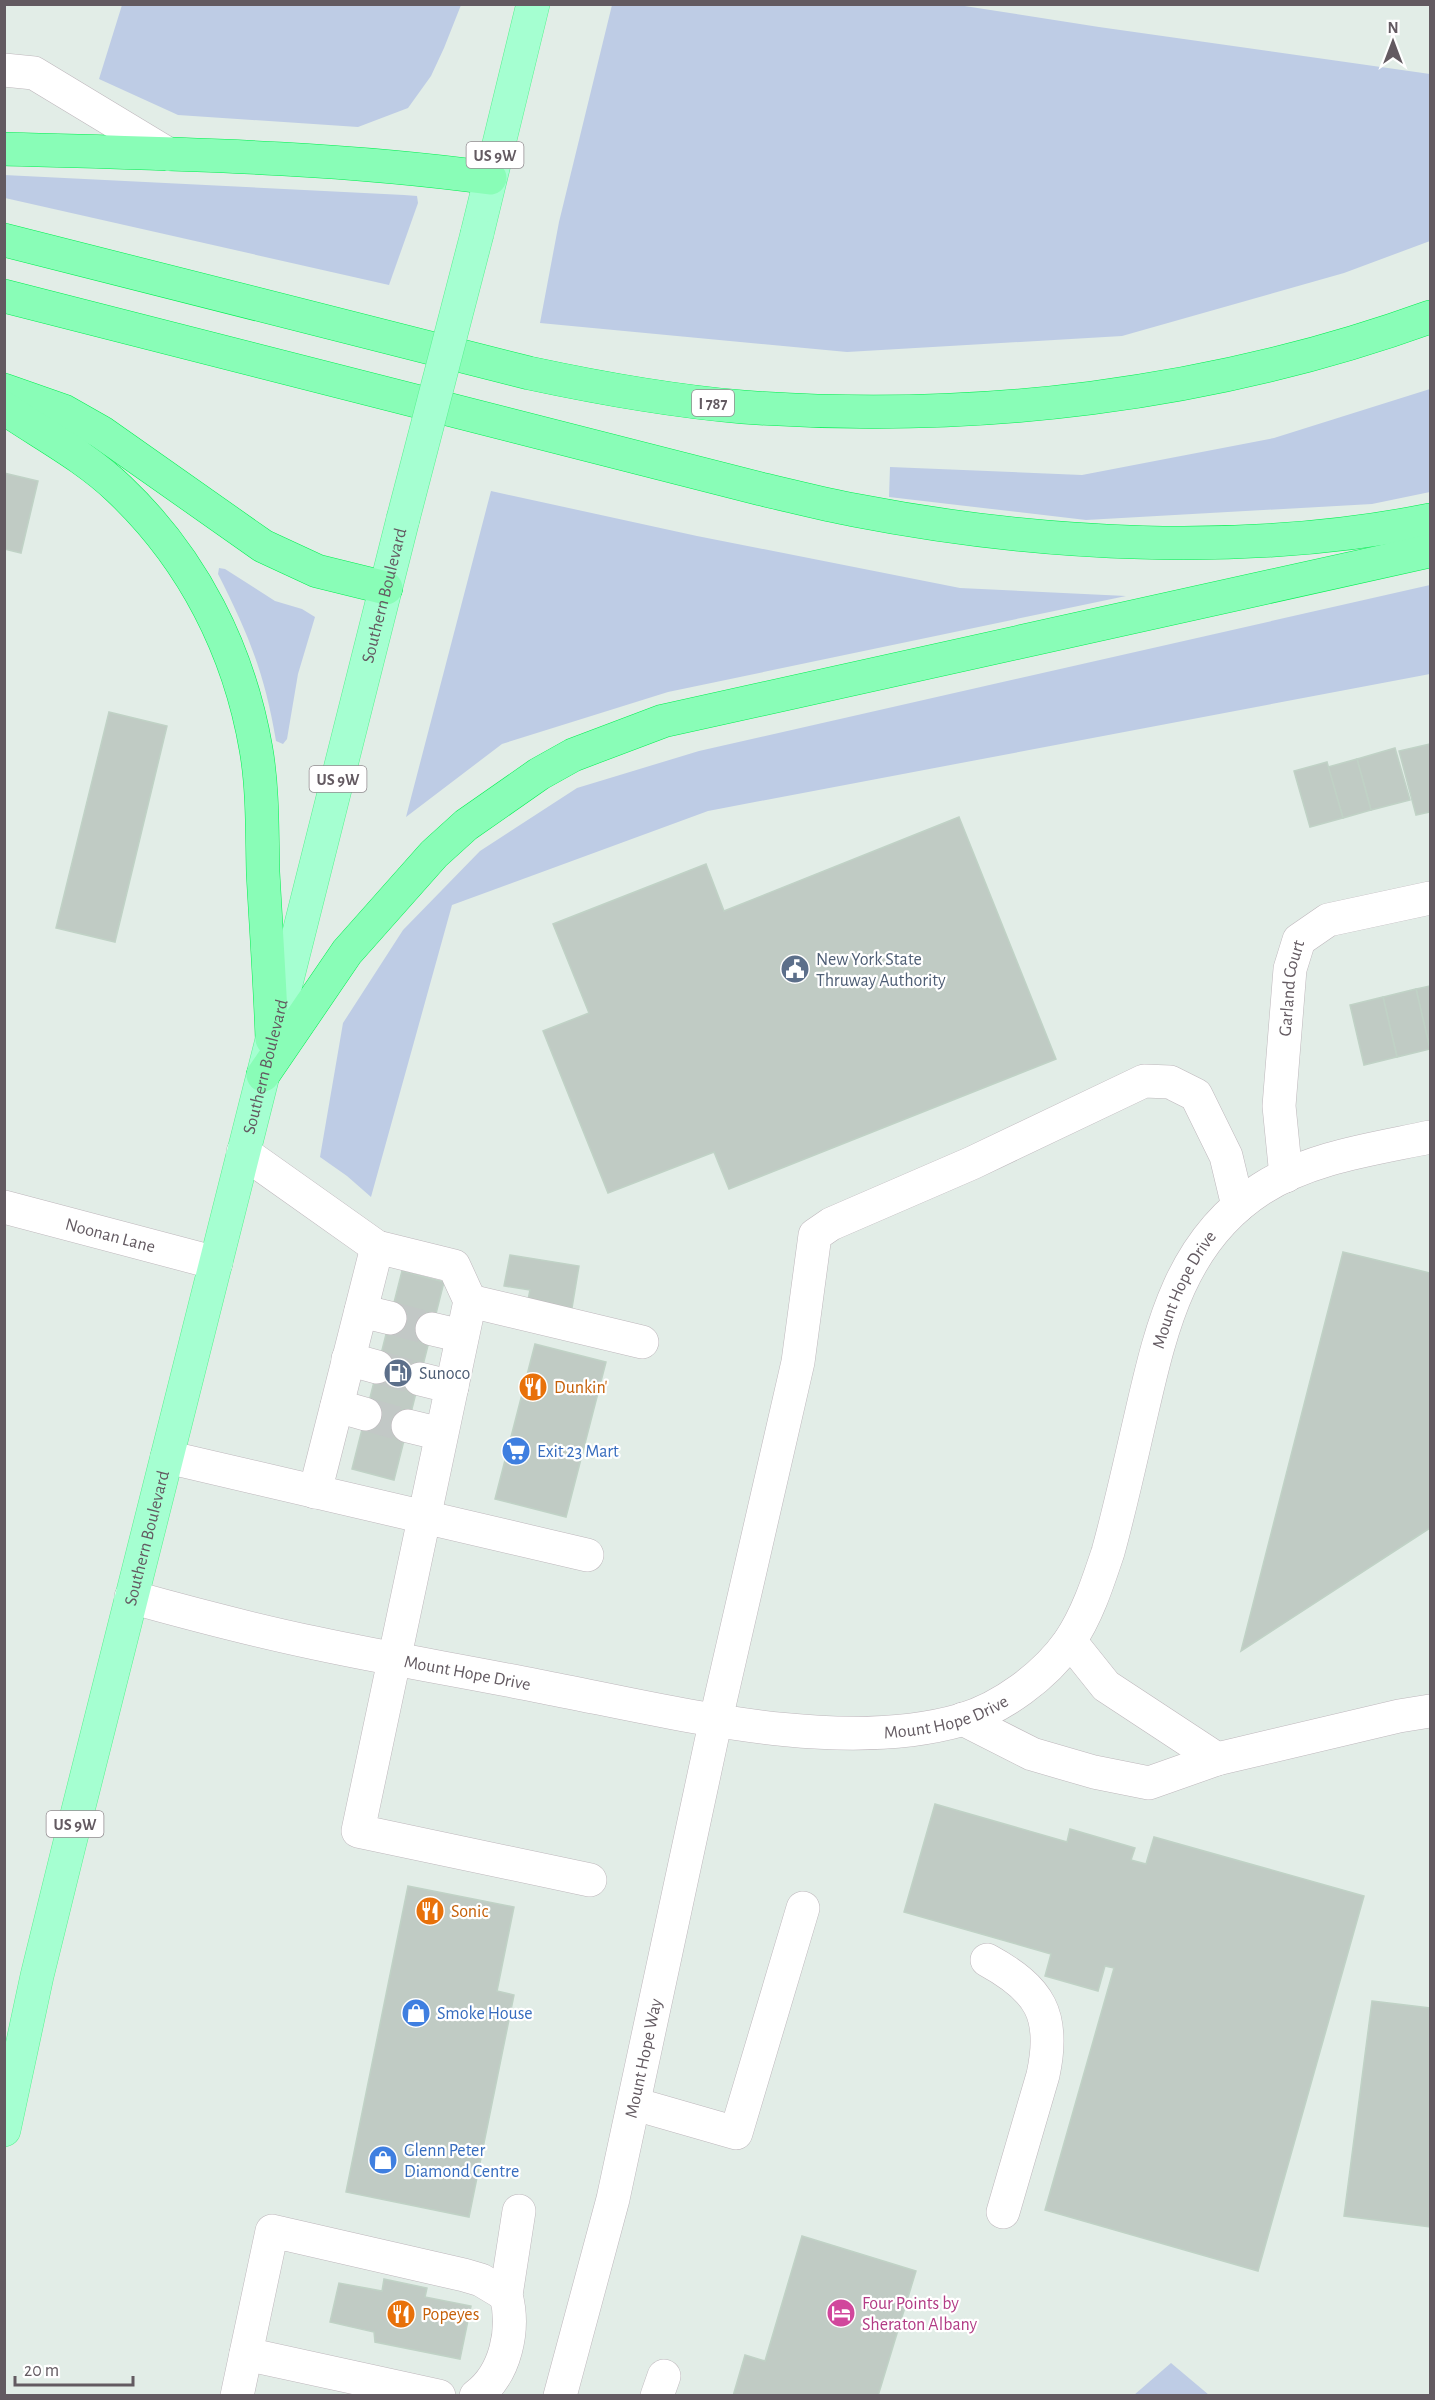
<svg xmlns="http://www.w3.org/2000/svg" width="1435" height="2400" font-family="'Alegreya Sans',sans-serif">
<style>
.green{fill:#becce5}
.building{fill:#c0cbc4;stroke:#c0d2c6;stroke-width:1.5}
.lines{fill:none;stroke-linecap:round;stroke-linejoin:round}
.minor-tunnel{stroke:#c2c8c6;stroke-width:33;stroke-dasharray:33 16;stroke-linecap:butt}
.minor-casing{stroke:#beb7bc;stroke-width:34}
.major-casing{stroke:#56f28f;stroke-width:34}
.highway-casing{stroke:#00ef50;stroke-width:34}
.minor{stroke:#fff;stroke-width:33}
.major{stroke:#a5ffd1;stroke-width:33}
.highway{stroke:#89fdb7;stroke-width:33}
.major-bridge-casing{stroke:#56f28f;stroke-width:34;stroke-linecap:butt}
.major-bridge{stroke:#a5ffd1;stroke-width:33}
.labels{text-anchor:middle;stroke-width:4.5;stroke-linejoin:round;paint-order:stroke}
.shield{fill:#fff;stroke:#928c90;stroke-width:1.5}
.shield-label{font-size:16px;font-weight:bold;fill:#635a61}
.street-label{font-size:18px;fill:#635a61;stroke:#fff}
.service-label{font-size:18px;fill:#4e5e75;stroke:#fff;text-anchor:start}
.food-label{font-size:18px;fill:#c56008;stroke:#fff;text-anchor:start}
.shop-label{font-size:18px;fill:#366cbe;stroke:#fff;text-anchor:start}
.hotel-label{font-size:18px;fill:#b23c85;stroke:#fff;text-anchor:start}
</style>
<rect width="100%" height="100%" fill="#e2ede7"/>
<g class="green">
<polygon points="122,5 122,4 461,5 444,48 431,76 408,108 358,127 178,115 99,79"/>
<polygon points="612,5 958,5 1099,27 1430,74 1430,241 1344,273 1122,336 847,352 540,323 559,222"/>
<polygon points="4,175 404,195 417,196 418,203 389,285 5,198"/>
<polygon points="1430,389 1430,492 1372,504 1086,520 889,497 890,467 1082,475 1274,438"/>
<polygon points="491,491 697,536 960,588 1126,596 668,692 502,744 406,817"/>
<path d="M219,568L225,569L275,601L302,609L315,617L298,674L287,739L283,744L276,741C265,674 248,633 218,574Z"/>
<polygon points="1430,585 1430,674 708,811 452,905 371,1197 347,1176 320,1157 343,1023 403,930 480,851 577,788 699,751"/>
<polygon points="1171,2363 1209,2395 1134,2395"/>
</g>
<g class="building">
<polygon points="4,473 38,481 21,553 4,549"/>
<polygon points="109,712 167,726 115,942 56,928"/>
<polygon points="1430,744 1430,812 1416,815 1399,751"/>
<polygon points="1395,748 1410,800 1371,810 1357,759"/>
<polygon points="1357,759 1371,810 1343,818 1328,767"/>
<polygon points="1327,762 1343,818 1310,827 1294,771"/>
<polygon points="959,817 1056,1059 729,1189 714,1152 608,1193 543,1031 589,1013 553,924 706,864 724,911"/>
<polygon points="1430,986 1430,1049 1416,989"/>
<polygon points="1416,989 1430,1049 1397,1057 1383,997"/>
<polygon points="1383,997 1397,1057 1364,1065 1350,1005"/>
<polygon points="1343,1252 1430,1273 1430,1528 1241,1651"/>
<polygon points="510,1255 579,1266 572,1308 528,1300 530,1290 504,1286"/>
<polygon points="402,1271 444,1282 394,1480 352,1469"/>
<polygon points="535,1344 606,1362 566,1517 495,1499"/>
<polygon points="935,1804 1067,1842 1070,1829 1135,1848 1131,1860 1146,1864 1154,1837 1364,1896 1258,2271 1045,2210 1114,1968 1105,1966 1098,1991 1045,1976 1051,1954 904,1912"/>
<polygon points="408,1886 514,1907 497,1991 514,1995 469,2217 346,2192"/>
<polygon points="1372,2001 1430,2008 1430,2227 1344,2216"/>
<polygon points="802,2236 916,2271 878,2396 733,2396 745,2355 765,2361"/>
<polygon points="384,2279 427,2288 425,2297 471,2306 460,2359 375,2342 374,2332 330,2322 339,2283 382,2291"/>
</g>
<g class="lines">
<g class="minor-tunnel">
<polyline points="390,1318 432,1329"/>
<polyline points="377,1367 420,1379"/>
<polyline points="365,1414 408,1426"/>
</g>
<g class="minor-casing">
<g id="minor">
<polyline points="4,70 34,73 168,154"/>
<polyline points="243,1152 377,1247 454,1266 470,1301 358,1831 590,1880"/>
<path id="s1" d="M1286,1176L1279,1106L1290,969L1299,940L1328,920L1430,898"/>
<path id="s2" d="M4,1207L216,1263"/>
<polyline points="470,1301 642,1342"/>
<polyline points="361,1311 390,1318"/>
<polyline points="432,1329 462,1336"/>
<polyline points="348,1359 377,1367"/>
<polyline points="420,1379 452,1387"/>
<polyline points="337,1406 365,1414"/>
<polyline points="408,1426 441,1434"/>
<polyline points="167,1457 587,1555"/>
<polyline points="315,1492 377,1247"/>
<path id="s3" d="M131,1597C192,1614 253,1630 315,1643C389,1659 464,1671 538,1686C665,1710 835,1756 961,1720C1002,1708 1045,1676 1069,1642C1087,1616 1098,1582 1108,1552C1121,1505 1131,1458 1142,1411C1162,1324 1182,1240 1261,1189C1311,1157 1374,1149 1430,1137"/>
<polyline points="1070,1641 1106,1686 1217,1759"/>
<polyline points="963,1719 1032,1754 1094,1772 1149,1783 1217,1759 1399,1716 1430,1711"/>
<path d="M987,1960C1040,1989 1056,2015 1043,2075L1003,2212"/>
<polyline points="635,2104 736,2133 803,1908"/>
<polyline points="246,2354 439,2396"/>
<polyline points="237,2396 272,2231 464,2275 481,2280 506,2295"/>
<path d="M476,2396C506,2374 515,2329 506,2295L519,2211"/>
<path id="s4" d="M560,2396L613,2199L716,1719L798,1362L815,1235L831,1224L972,1163L1144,1081L1170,1082L1196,1095L1226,1156L1238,1206"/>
<polyline points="657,2396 664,2376"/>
</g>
</g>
<g class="major-casing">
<g id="major">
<polyline points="477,234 533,4"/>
<path id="s5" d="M4,2130L37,1976L69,1846L403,519"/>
</g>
</g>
<g class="highway-casing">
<g id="highway">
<path d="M4,149C166,154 329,156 490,178"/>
<path d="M4,240L529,373C599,388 671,401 743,407C975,424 1211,396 1430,317"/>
<path d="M4,296L761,489C792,496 822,504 854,510C1039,546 1245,557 1430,520"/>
<polyline points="4,390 64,411 101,432 263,546 317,571 386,588"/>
<path d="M4,408C42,434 86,457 119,489C193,559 239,650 256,749C263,789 262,831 263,872C266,928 270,983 272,1039"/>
<polyline points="263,1075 347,952 434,854 466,825 539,774 573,755 663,721 1430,551"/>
</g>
</g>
<use href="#minor" class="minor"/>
<use href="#major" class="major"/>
<use href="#highway" class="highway"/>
<g class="major-bridge-casing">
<polyline id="major-bridge" points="403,519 477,234"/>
</g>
<use href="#major-bridge" class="major-bridge"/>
</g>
<defs>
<g id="civic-disc" transform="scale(1.5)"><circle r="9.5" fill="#5c6f8a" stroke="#fff"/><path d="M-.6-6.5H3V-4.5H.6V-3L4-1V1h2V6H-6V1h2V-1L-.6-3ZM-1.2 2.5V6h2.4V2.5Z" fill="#fff"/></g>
<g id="fuel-disc" transform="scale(1.5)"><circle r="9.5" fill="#5c6f8a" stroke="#fff"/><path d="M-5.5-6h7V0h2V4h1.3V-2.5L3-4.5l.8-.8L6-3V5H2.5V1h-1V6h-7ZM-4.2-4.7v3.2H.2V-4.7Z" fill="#fff"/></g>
<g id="restaurant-disc" transform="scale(1.5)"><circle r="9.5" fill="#e8710a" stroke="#fff"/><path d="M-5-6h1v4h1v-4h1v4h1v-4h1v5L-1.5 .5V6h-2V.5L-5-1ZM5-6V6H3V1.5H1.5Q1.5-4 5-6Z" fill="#fff"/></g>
<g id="supermarket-disc" transform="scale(1.5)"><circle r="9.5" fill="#3f7fe0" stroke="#fff"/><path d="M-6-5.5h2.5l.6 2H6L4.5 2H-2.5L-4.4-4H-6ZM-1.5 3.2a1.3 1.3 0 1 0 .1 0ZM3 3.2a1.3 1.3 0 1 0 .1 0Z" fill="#fff"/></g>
<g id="shop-disc" transform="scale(1.5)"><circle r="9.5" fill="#3f7fe0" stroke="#fff"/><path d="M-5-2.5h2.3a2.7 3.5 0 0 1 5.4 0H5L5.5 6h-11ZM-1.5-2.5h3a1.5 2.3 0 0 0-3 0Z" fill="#fff"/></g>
<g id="hotel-disc" transform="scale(1.5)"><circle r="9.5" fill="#d1479c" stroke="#fff"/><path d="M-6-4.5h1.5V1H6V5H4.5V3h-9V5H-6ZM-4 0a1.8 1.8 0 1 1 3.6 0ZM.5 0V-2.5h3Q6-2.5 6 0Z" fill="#fff"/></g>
</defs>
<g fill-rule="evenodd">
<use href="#civic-disc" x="795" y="969"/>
<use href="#fuel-disc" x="398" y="1373"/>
<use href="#restaurant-disc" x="533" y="1387"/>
<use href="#supermarket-disc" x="516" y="1451"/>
<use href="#restaurant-disc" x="430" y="1911"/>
<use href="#shop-disc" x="416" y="2013"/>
<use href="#shop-disc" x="383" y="2160"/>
<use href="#hotel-disc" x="841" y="2313"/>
<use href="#restaurant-disc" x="401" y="2314"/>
</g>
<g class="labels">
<g class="shield">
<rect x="466.5" y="142" width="57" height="26" rx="4.5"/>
<rect x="692" y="390" width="42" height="26" rx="4.5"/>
<rect x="309.5" y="766" width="57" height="26" rx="4.5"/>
<rect x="46.5" y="1811" width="57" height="26" rx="4.5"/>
</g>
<g class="shield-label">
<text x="495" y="161">US 9W</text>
<text x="713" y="409">I 787</text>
<text x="338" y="785">US 9W</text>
<text x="75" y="1830">US 9W</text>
</g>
<g class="street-label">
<text dy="6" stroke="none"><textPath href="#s5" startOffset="1581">Southern Boulevard</textPath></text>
<text dy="6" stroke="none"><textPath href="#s1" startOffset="189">Garland Court</textPath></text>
<text dy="6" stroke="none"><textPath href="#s5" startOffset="1095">Southern Boulevard</textPath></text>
<text dy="6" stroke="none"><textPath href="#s2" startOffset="110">Noonan Lane</textPath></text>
<text dy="6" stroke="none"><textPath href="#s3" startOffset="1353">Mount Hope Drive</textPath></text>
<text dy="6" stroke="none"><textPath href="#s5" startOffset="609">Southern Boulevard</textPath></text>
<text dy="6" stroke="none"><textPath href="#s3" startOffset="345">Mount Hope Drive</textPath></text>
<text dy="6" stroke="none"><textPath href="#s3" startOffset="831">Mount Hope Drive</textPath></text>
<text dy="6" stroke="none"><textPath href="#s4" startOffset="348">Mount Hope Way</textPath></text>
</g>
<g class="service-label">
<text x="816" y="965">New York State<tspan x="816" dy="21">Thruway Authority</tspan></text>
<text x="419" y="1379">Sunoco</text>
</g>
<g class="food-label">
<text x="554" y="1393">Dunkin'</text>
<text x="451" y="1917">Sonic</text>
<text x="422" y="2320">Popeyes</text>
</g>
<g class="shop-label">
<text x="537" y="1457">Exit 23 Mart</text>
<text x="437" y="2019">Smoke House</text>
<text x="404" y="2156">Glenn Peter<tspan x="404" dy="21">Diamond Centre</tspan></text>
</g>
<g class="hotel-label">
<text x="862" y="2309">Four Points by<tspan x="862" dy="21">Sheraton Albany</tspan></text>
</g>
</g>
<rect width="1435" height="2400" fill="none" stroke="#635a61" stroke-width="12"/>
<g transform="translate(1393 42)" stroke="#ffffff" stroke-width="4.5" paint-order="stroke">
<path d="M0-4.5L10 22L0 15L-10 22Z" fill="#635a61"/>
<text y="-9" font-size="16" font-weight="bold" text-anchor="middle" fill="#635a61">N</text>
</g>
<path d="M15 2376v9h118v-9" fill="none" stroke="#635a61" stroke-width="3"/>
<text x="24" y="2376" font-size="18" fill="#635a61" stroke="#ffffff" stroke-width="4.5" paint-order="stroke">20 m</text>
</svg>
